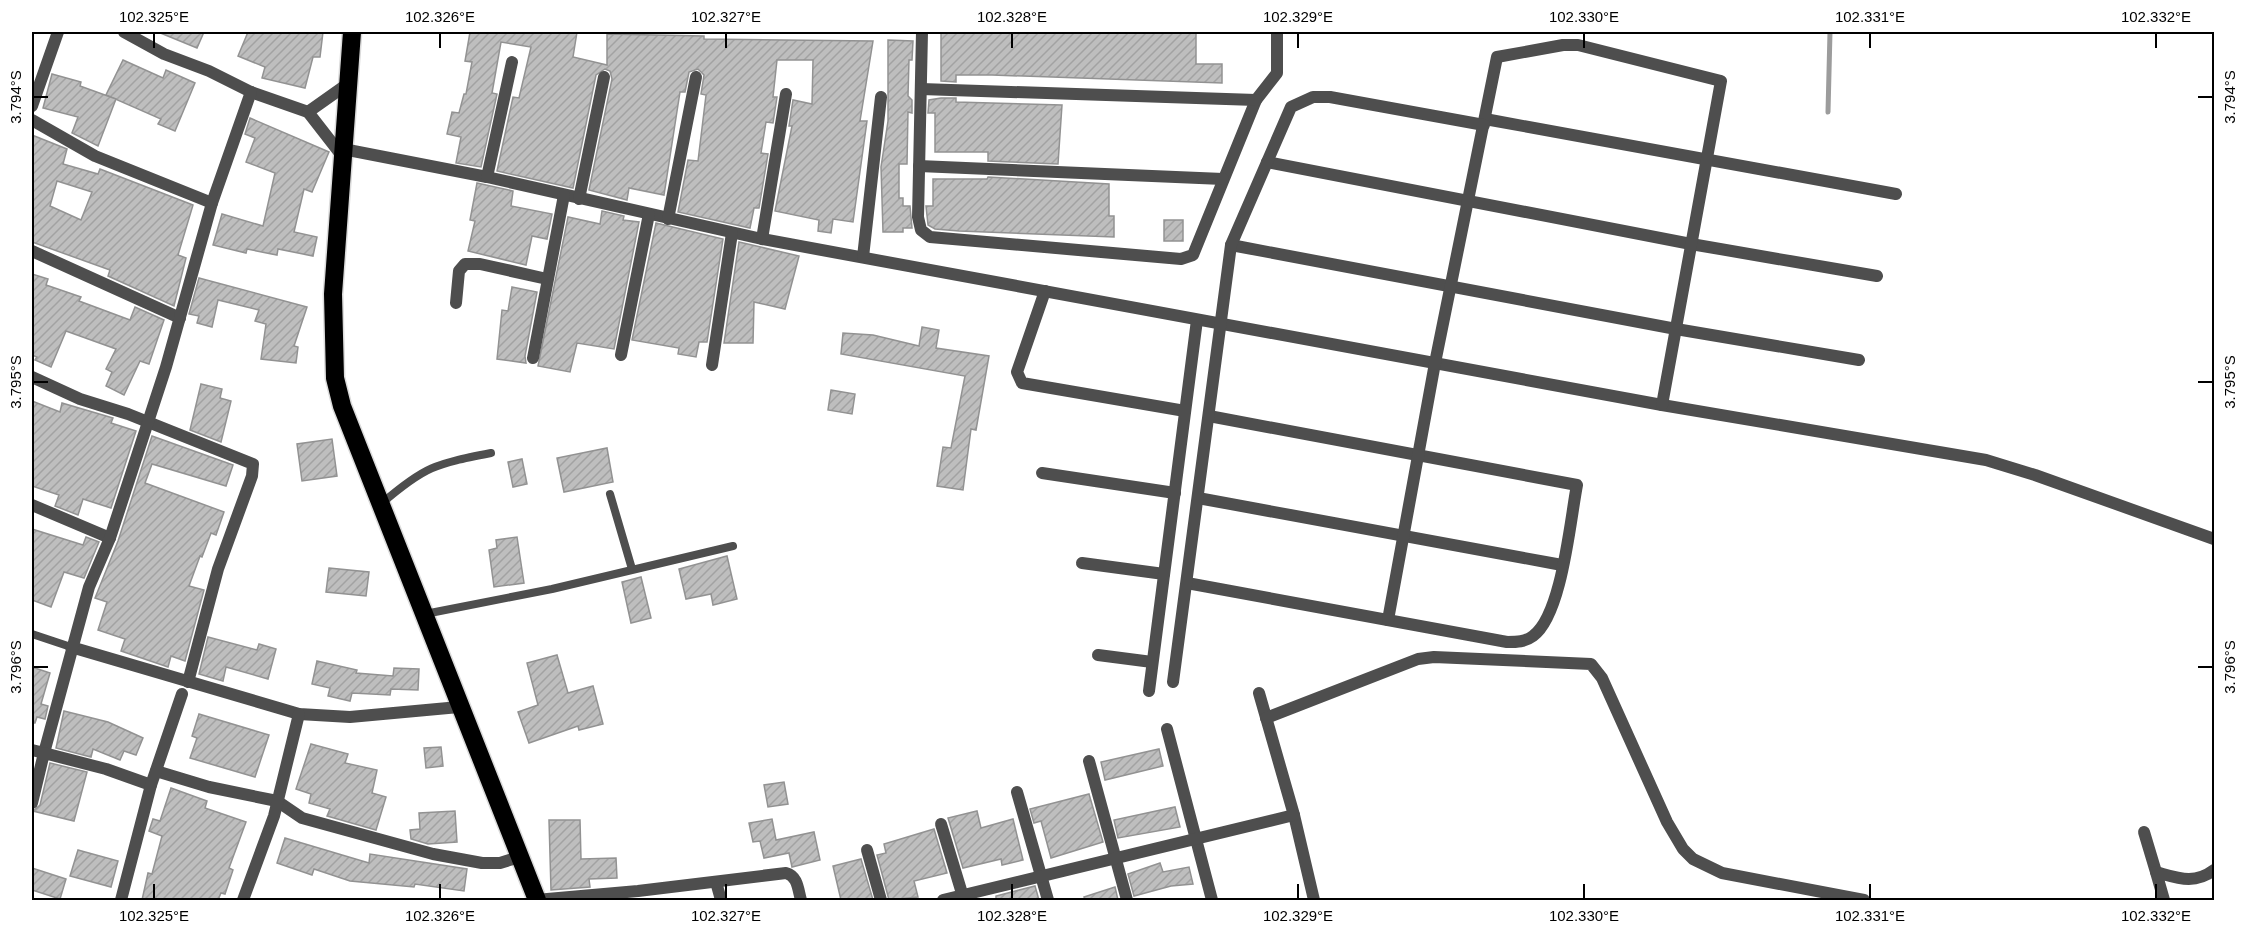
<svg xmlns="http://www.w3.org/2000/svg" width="2246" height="932" font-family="Arial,sans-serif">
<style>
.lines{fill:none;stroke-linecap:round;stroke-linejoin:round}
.stream{stroke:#9c9c9c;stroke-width:5}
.building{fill:url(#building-hatch);stroke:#929292;stroke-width:1.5;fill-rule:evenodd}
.highway-casing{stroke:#dbdbdb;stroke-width:21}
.lane{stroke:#4e4e4e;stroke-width:8}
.street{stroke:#4e4e4e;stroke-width:12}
.highway{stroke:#000;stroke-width:18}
.ticks{fill:none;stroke:#000;stroke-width:2}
.neatline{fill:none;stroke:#000;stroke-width:2}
.ticks-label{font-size:15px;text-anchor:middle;fill:#000}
</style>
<defs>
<pattern id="building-hatch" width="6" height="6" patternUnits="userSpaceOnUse" patternTransform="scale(1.5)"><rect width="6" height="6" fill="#bebebe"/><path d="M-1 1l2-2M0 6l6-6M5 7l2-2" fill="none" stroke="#a2a2a2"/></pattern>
</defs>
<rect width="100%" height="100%" fill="#fff"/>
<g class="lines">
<polyline class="stream" points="1828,112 1830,32"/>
</g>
<g class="building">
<polygon points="158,32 204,32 197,48"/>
<polygon points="248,32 323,32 320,57 313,57 305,88 262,78 265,67 238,56"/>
<polygon points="470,32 577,32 573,57 607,65 607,34 704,36 704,39 873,41 860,121 867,121 853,222 833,219 831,233 818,231 819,220 775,211 792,126 789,126 793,100 812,104 813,60 777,60 773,97 777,97 773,123 766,122 761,153 768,154 759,208 754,208 750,228 678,212 688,160 698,161 706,95 701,94 704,75 698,69 689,72 685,92 680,92 664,195 629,188 627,200 589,190 612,79 610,71 605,69 596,75 573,188 497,171 513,97 519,98 531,47 501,42 492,93 497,94 481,167 456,163 461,137 447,134 452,112 459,113 464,94 466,94 472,62 465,61"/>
<polygon points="941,32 1196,32 1196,64 1222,64 1222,83 992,75 956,75 956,82 941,81"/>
<polygon points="888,40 913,41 912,60 909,60 908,96 912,100 912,113 908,112 907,164 899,164 899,198 903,198 903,206 910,206 912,228 903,228 903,232 883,232 881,167 888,121"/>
<polygon points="123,60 163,78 166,70 195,83 175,131 158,124 161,119 106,95"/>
<polygon points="52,74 81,82 80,86 116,99 98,146 72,133 78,117 43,108"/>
<polygon points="941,98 956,98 956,102 1062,105 1058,164 988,161 988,152 935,152 935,113 928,113 929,100"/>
<polygon points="250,118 329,152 312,192 304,189 294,232 317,237 313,256 278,249 277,255 247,249 246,253 213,245 222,214 263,226 275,173 246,162 255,138 245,134"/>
<path d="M32,135L67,149L63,164L98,174L100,169L193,205L178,255L186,258L174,306L108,276L110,270L32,242ZM57,181L92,192L81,220L50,206Z"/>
<polygon points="988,177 1109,184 1109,216 1114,216 1114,237 959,231 935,229 928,225 926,206 933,206 933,179 987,179"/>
<polygon points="477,183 513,191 511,206 552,214 547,239 532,236 526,265 468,251 475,221 470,220"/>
<polygon points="602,211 624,216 623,220 639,222 614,349 577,343 570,372 538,366 568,217 600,224"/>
<rect x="1164" y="220" width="19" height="21"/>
<polygon points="656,223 723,239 707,342 699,342 696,357 678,354 679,348 632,340"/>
<polygon points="739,242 799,256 785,309 754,302 753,343 724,343"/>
<polygon points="32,274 48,279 46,285 81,297 79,301 130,320 135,307 164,320 149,364 140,361 124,395 106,386 112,372 106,369 116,349 66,331 51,367 35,360 37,357 32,355"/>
<polygon points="199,278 307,307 294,346 298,347 296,363 261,359 266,324 255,321 259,310 218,300 212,327 197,323 199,316 189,314"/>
<polygon points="512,287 537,292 525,356 526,363 497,359 502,310 508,311"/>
<polygon points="922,327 939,330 936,348 989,356 976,430 971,429 963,490 937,486 943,447 951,448 965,376 841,354 843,333 873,335 919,346"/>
<polygon points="201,384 222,389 220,398 231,401 221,442 190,430"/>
<polygon points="831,390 855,394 852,414 828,410"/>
<polygon points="32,401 60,412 62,403 113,418 111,423 136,431 111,508 83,499 78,515 55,506 59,495 32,486"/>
<polygon points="152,436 233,465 226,486 152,464 145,483 224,512 216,535 211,533 202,557 200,556 189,586 204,590 185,661 171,656 168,667 121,651 125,639 98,630 107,602 95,598 118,541"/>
<polygon points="332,439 337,476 302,481 297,444"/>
<polygon points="607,448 613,482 564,492 557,458"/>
<polygon points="522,459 527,484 513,487 508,462"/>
<polygon points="32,529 83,545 86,537 99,542 84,578 64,572 51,607 32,600"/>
<polygon points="517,537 524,583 494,587 489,550 497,548 496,540"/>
<polygon points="727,556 737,599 713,605 711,594 686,599 679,569"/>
<polygon points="329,568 369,572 366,596 326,592"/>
<polygon points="641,577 651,618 631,623 622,582"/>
<polygon points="208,637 257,650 259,644 276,649 268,679 226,667 223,681 199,674"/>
<polygon points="557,655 568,693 593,686 603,724 579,730 578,726 529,743 518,712 538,705 527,663"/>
<polygon points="317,661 357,670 356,673 393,676 394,668 419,669 418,690 391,689 390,695 352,693 350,701 328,696 330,688 312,684"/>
<polygon points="32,667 50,673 41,704 48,706 45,719 37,717 35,723 32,723"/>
<polygon points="64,711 108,722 143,738 136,755 124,751 120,760 93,749 91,757 56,748"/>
<polygon points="199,714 269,735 255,777 190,758 197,738 192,736"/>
<polygon points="311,744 348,754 345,763 377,770 372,793 386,797 376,830 327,816 330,809 309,803 311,794 296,789"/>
<polygon points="441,747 443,766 426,768 424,748"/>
<polygon points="1159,749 1163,766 1105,780 1101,762"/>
<polygon points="50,763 87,772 74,821 33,811 40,805"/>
<polygon points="784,782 788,804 768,807 764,785"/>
<polygon points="171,788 207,801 205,808 246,822 229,868 233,870 225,894 221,893 218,900 142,900 148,873 152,874 162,836 149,831 153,819 160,821"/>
<polygon points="1089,794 1103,842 1051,858 1041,821 1034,823 1030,809"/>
<polygon points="1175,807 1180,827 1118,838 1114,820"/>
<polygon points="455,811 457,842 428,844 411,839 410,830 420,829 419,813"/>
<polygon points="977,811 981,828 1013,819 1023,860 1002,865 1001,859 963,868 948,818"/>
<polygon points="772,819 776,840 814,832 820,860 792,867 789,853 764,858 760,841 753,842 749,823"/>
<polygon points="549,820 580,820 581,859 616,858 617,878 589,879 590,887 551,890"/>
<polygon points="934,829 947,873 914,881 918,897 889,900 877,855 886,853 884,844"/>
<polygon points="285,838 369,863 370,854 467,869 464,891 415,884 414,887 350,881 314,869 312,875 277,863"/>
<polygon points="78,850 118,861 111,887 70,876"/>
<polygon points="861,859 873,900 841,900 833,866"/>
<polygon points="1160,863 1163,872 1189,867 1193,884 1171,886 1134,896 1128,874"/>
<polygon points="32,868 66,879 60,899 32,890"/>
<polygon points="1035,886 1039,900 996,900 996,896"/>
<polygon points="1115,887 1118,900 1085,900 1084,897"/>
</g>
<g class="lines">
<g class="highway-casing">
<polyline id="highway" points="352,32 333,294 335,378 342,406 537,900"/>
</g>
<g class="lane">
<polyline points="610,494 632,569"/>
<path d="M381,504C425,466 435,464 491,453"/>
<polyline points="425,614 552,589 733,546"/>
<polyline points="32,634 71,647"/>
</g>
<g class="street">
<polyline points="124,32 164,54 209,71 251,92 308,112 343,157"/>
<polyline points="922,32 918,217 921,230 930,237 1181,259 1193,255 1256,100 1277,73 1277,32"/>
<polyline points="921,89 1256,100"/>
<polyline points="32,106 58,32"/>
<polyline points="308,112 349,83"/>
<polyline points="1485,119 1896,194"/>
<polyline points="32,120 95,156 212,203"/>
<polyline points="343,149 487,177 762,239 1662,405 1986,460 2035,475 2214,539"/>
<polyline points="1267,162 1691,244 1877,276"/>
<polyline points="919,166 1223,179"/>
<polyline points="487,177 512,62"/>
<polyline points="579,199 604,77"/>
<polyline points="668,219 696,77"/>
<polyline points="762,239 786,94"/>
<polyline points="1231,245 1676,329 1859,360"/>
<polyline points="32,251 180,318"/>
<polyline points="863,257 881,97"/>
<polyline points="1045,291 1017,372 1022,383 1185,411"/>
<polyline points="456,303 459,271 465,264 480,264 547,279"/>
<polyline points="621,355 649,214"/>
<polyline points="533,358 564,195"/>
<polyline points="712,365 732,233"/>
<polyline points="32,377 80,399 128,414 253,464 252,476 218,569 188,682"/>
<polyline points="1042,473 1175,493"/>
<polyline points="1198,498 1562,565"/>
<polyline points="32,505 110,538"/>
<polyline points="1082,563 1164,574"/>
<path d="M1187,583L1507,642C1517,642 1525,642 1533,636C1562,615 1570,521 1577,485L1209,416"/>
<polyline points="1388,620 1435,363 1497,57 1563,45 1578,45 1721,81 1662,405"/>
<polyline points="71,647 299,714 350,717 459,707"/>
<polyline points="1098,655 1152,662"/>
<polyline points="1173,682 1231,245 1291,107 1313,97 1330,97 1484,125"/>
<polyline points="1149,691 1197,320"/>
<polyline points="1259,693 1294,815 1314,900"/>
<polyline points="1266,718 1418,659 1434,657 1591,664 1602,678 1667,822 1683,849 1693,859 1722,873 1864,900"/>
<polyline points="1167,729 1212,900"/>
<polyline points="32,750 44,753 89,587 110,538 132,471 166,367 212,203 251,92"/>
<polyline points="1089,761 1127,900"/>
<polyline points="156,771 209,787 277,801 302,818 433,854 482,863 500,863 519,857"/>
<polyline points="1017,792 1048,900"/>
<polyline points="32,803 44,753 106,769 151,785"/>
<polyline points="941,824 964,900"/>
<polyline points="2144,832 2156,872"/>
<polyline points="867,850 881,900"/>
<polyline points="716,882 721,900"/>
<polyline points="121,900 151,785 182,694"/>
<polyline points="243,900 274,816 299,714"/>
<path d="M536,900L638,891L786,873C798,876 798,890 801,900"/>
<polyline points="943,900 1294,815"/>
<path d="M2164,900L2156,872C2178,878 2194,885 2214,870"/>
</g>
<use href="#highway" class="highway"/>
</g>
<path class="ticks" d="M154,33V48M440,33V48M726,33V48M1012,33V48M1298,33V48M1584,33V48M1870,33V48M2156,33V48M33,97H48M2198,97H2213M33,382H48M2198,382H2213M33,667H48M2198,667H2213M154,884V899M440,884V899M726,884V899M1012,884V899M1298,884V899M1584,884V899M1870,884V899M2156,884V899"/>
<rect width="2246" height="932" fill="none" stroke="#ffffff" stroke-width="66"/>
<rect x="33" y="33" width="2180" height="866" class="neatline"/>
<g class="ticks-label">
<text x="154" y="22">102.325°E</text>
<text x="440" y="22">102.326°E</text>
<text x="726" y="22">102.327°E</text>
<text x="1012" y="22">102.328°E</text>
<text x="1298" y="22">102.329°E</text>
<text x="1584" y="22">102.330°E</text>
<text x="1870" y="22">102.331°E</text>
<text x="2156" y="22">102.332°E</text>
<text transform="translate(16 97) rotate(-90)" y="5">3.794°S</text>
<text transform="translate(2230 97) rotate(-90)" y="5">3.794°S</text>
<text transform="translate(16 382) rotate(-90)" y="5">3.795°S</text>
<text transform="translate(2230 382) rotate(-90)" y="5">3.795°S</text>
<text transform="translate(16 667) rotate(-90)" y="5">3.796°S</text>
<text transform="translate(2230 667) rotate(-90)" y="5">3.796°S</text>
<text x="154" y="921">102.325°E</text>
<text x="440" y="921">102.326°E</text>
<text x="726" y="921">102.327°E</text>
<text x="1012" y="921">102.328°E</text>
<text x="1298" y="921">102.329°E</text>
<text x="1584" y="921">102.330°E</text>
<text x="1870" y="921">102.331°E</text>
<text x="2156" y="921">102.332°E</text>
</g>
</svg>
